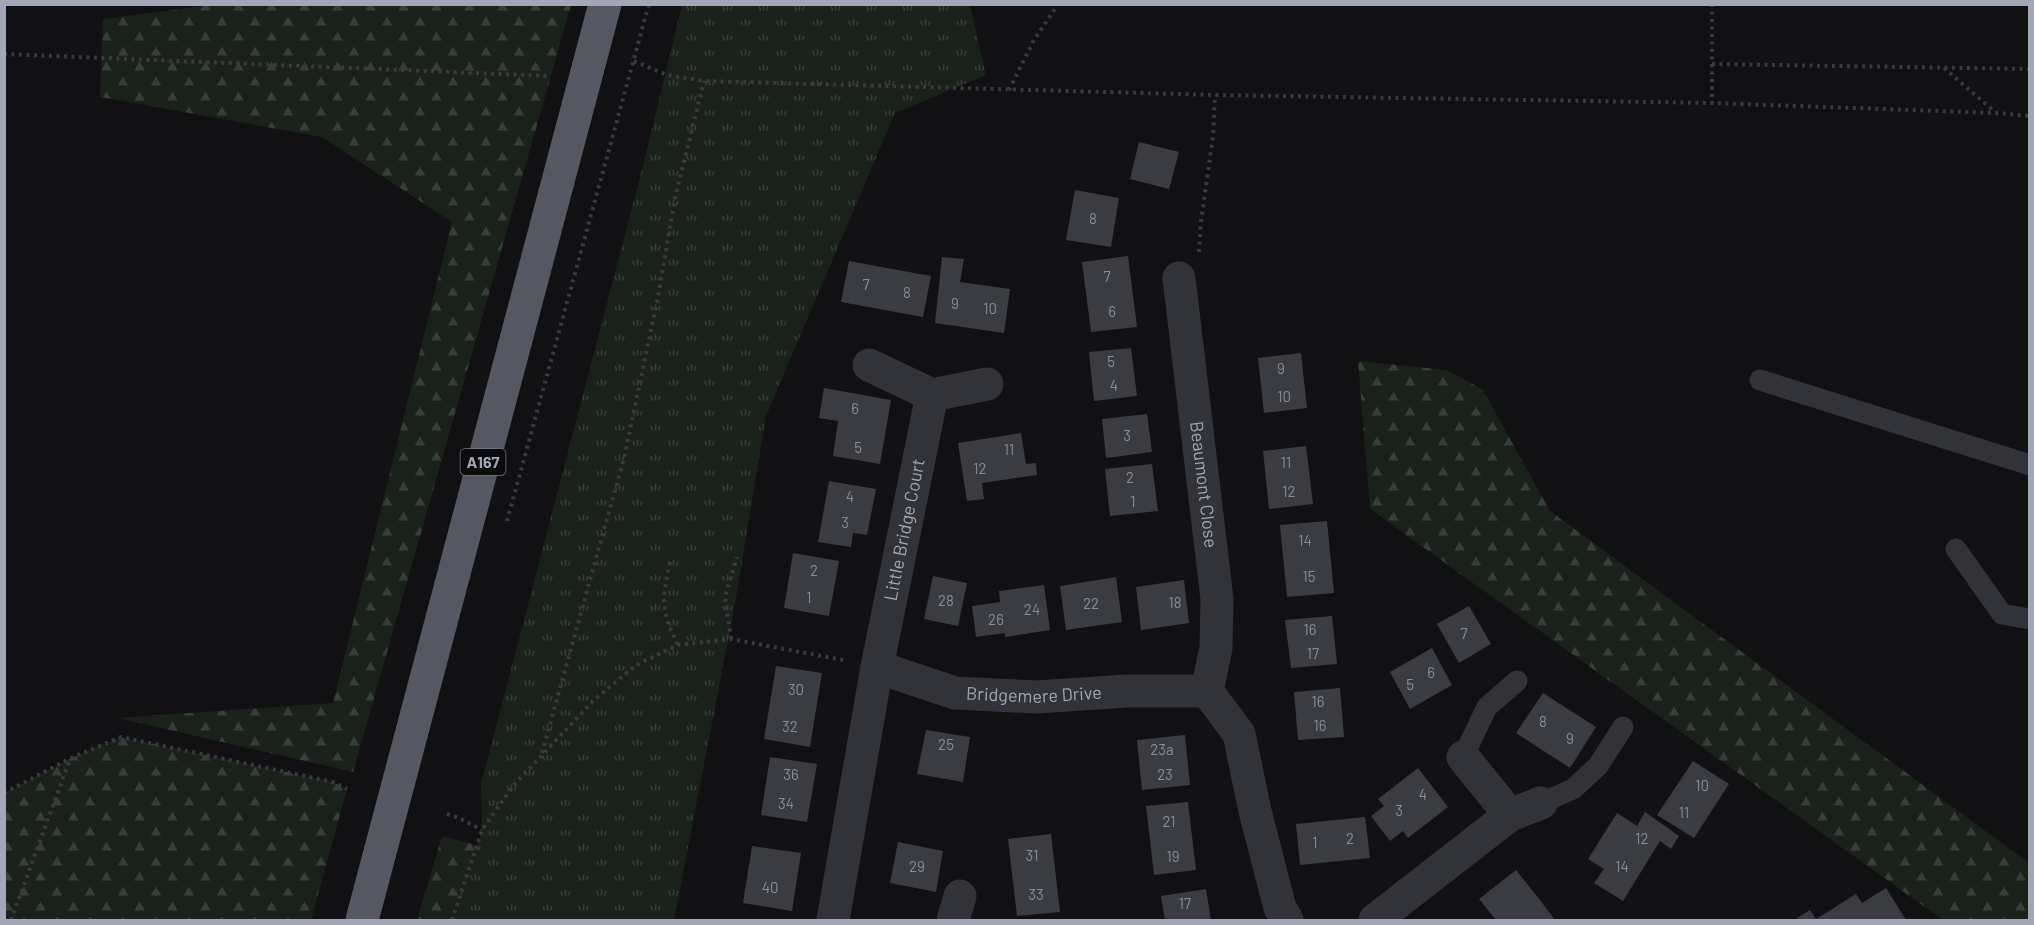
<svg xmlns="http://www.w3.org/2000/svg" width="2034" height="925" font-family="Barlow,sans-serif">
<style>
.grass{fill:url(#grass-tufts)}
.forest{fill:url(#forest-firs)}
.building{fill:#3a3c41}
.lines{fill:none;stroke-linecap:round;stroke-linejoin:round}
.path{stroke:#383a3f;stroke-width:4;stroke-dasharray:3 4.5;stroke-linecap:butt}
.service{stroke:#323338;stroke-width:21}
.minor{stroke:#323338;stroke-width:33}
.trunk{stroke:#555860;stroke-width:33}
.labels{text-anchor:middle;stroke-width:4.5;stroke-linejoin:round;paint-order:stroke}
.number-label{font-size:15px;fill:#878c98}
.shield{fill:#0c0c0e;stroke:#747883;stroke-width:1.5}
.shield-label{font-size:16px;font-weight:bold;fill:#a1a7b5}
.street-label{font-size:18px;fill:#a1a7b5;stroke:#0c0c0e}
</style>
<defs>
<pattern id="grass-tufts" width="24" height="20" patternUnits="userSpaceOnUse" patternTransform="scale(1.5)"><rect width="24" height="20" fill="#19211a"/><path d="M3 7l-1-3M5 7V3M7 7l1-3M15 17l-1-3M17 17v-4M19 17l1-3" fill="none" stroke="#373e39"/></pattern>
<pattern id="forest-firs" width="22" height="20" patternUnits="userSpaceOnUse" patternTransform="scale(1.5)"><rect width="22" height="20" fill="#19211a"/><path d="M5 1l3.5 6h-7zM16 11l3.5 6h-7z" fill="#373e39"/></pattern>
</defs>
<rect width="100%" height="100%" fill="#111113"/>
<polygon class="grass" points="682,5 970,5 986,75 895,113 766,416 735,604 674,920 452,920 482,830 481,784 644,162"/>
<g class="forest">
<polygon points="220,4 571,5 353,772 118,718 333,703 452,222 322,137 100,97 103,19"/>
<polygon points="1358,361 1447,370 1483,390 1550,511 2029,863 2029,920 1943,920 1370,509"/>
<polygon points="121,737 333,782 347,789 311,920 5,920 5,793 71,758"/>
<polygon points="442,836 477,845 452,920 417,920"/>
</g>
<g class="building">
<polygon points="1139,142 1179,152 1169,189 1130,179"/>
<polygon points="1075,190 1119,198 1111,247 1066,240"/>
<polygon points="1128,256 1137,327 1091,332 1082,262"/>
<polygon points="942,257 964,259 960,282 1010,289 1004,333 935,323"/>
<polygon points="849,261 931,276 923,317 841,302"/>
<polygon points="1131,348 1137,396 1094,401 1089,352"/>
<polygon points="1301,353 1307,408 1264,413 1258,358"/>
<polygon points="824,388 891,400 880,464 833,456 838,421 819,418"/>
<polygon points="1147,414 1152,452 1106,458 1102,419"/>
<polygon points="1021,433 1026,464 1036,463 1037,475 982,483 984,499 967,501 958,443"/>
<polygon points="1306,446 1313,504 1269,509 1263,451"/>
<polygon points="1152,464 1158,511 1110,516 1105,469"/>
<polygon points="829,481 876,489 867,535 853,533 851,547 818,542"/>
<polygon points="1327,521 1334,593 1287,597 1280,525"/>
<polygon points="793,553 839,561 829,616 784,608"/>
<polygon points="933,576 967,583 958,626 924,619"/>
<polygon points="1116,577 1122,622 1066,630 1060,586"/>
<polygon points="1184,580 1189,623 1141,630 1136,587"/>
<polygon points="1044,585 1050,630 1005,637 1005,633 976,637 972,606 1000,602 999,591"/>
<polygon points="1469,606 1491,644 1459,663 1437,624"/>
<polygon points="1332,616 1337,664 1291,668 1285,620"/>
<polygon points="1432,648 1452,685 1410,709 1390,672"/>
<polygon points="776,666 822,673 810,747 764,739"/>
<polygon points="1340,688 1344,737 1298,740 1294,692"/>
<polygon points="1543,693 1596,727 1570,768 1516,733"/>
<polygon points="926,730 970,737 963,782 917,774"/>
<polygon points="1185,735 1190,785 1142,790 1137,740"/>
<polygon points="770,757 817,764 807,822 761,815"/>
<polygon points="1693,761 1729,784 1694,838 1657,815"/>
<polygon points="1418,768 1448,807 1408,838 1403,831 1390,841 1371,816 1384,806 1378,799"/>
<polygon points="1188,802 1196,870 1154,875 1146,806"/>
<polygon points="1645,812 1679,836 1671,849 1660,841 1623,901 1594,883 1604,869 1588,859 1617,813 1637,826"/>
<polygon points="1365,817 1370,858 1300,865 1296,824"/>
<polygon points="1051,834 1060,912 1017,916 1008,839"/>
<polygon points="898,842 943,851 936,892 890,883"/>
<polygon points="752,846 801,853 792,911 743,903"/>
<polygon points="1516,870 1540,900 1555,920 1496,920 1479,899"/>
<polygon points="1886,888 1906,920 1799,920 1797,918 1810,910 1816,919 1856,894 1862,903"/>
<polygon points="1206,889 1211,920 1165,920 1161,896"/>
</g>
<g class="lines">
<g class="path">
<polyline points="1712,4 1712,64 2030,69"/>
<polyline points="4,54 549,76"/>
<polyline points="634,61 667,75 704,81 1215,95 1712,103 1996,113 2030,116"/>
<polyline points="1712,64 1712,103"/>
<polyline points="1944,68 1995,112"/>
<polyline points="1009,90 1034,40 1058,4"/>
<polyline points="1199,252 1201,221 1213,137 1215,95"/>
<polyline points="507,521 649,4"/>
<path d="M670,562C662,600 660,609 678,645"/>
<polyline points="731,639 725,597 737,557"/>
<polyline points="542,753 624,458 658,297 675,198 704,81"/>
<polyline points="4,793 71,758 121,737 333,782 347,789"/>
<polyline points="447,814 459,818 482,830"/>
<polyline points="11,920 70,759"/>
<polyline points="452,920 482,830 513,786 594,700 636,665 678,645 731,639 843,660"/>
</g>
<g class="service">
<polyline points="1760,380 2030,465"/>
<polyline points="1956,549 2002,614 2030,619"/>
<polyline points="1463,757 1487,707 1517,681"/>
<polyline points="1541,803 1573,789 1598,766 1623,727"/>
</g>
<g class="minor">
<path id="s1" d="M1179,278L1217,599L1216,648L1207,691"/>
<polyline points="869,365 932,395 987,384"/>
<path id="s2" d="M877,667L932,395"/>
<polyline points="1463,757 1510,815"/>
<path id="s3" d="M833,920L877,667L955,693L1036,697L1127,691H1207L1239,734L1255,811L1280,908L1287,920"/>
<polyline points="953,920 960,896"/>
<polyline points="1375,920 1510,815 1541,803"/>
</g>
<polyline class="trunk" points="362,920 605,4"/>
</g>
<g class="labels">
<g class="number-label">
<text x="1093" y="224">8</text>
<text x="1107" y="282">7</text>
<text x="866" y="290">7</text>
<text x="907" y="298">8</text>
<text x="955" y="309">9</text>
<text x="990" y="314">10</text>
<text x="1112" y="317">6</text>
<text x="1111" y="367">5</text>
<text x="1281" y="374">9</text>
<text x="1114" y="391">4</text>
<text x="1284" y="402">10</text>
<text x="855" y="414">6</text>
<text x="1127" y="441">3</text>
<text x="858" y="453">5</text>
<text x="1009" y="455">11</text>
<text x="1286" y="468">11</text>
<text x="980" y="474">12</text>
<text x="1130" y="483">2</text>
<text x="1289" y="497">12</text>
<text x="850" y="502">4</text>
<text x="1133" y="507">1</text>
<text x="845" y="528">3</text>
<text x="1305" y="546">14</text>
<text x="814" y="576">2</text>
<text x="1309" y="582">15</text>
<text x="809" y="603">1</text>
<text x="946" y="606">28</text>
<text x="1175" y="608">18</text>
<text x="1091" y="609">22</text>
<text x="1032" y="615">24</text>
<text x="996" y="625">26</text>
<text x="1310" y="635">16</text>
<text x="1464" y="639">7</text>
<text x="1313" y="659">17</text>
<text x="1431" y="678">6</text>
<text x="1410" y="690">5</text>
<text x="796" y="695">30</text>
<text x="1318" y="707">16</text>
<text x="1543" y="727">8</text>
<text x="1320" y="731">16</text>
<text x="790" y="732">32</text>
<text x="1570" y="744">9</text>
<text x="946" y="750">25</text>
<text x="1162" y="755">23a</text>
<text x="791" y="780">36</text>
<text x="1165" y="780">23</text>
<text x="1702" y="791">10</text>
<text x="1423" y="800">4</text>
<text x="786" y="809">34</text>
<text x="1399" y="816">3</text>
<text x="1684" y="818">11</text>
<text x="1169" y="827">21</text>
<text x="1350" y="844">2</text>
<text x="1642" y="844">12</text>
<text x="1315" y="848">1</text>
<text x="1032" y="861">31</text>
<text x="1173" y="862">19</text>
<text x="917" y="872">29</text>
<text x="1622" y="872">14</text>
<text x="770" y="893">40</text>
<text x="1036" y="900">33</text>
<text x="1185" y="909">17</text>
</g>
<rect class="shield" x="460.5" y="449" width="45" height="26" rx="4.5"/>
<g class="shield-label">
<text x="483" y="468">A167</text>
</g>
<g class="street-label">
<text dy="6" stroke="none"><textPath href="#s1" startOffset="208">Beaumont Close</textPath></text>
<text dy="6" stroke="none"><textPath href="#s2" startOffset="140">Little Bridge Court</textPath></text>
<text dy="6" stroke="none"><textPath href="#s3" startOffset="418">Bridgemere Drive</textPath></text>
</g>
</g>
<rect width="2034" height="925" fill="none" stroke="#a1a7b5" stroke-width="12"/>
</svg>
